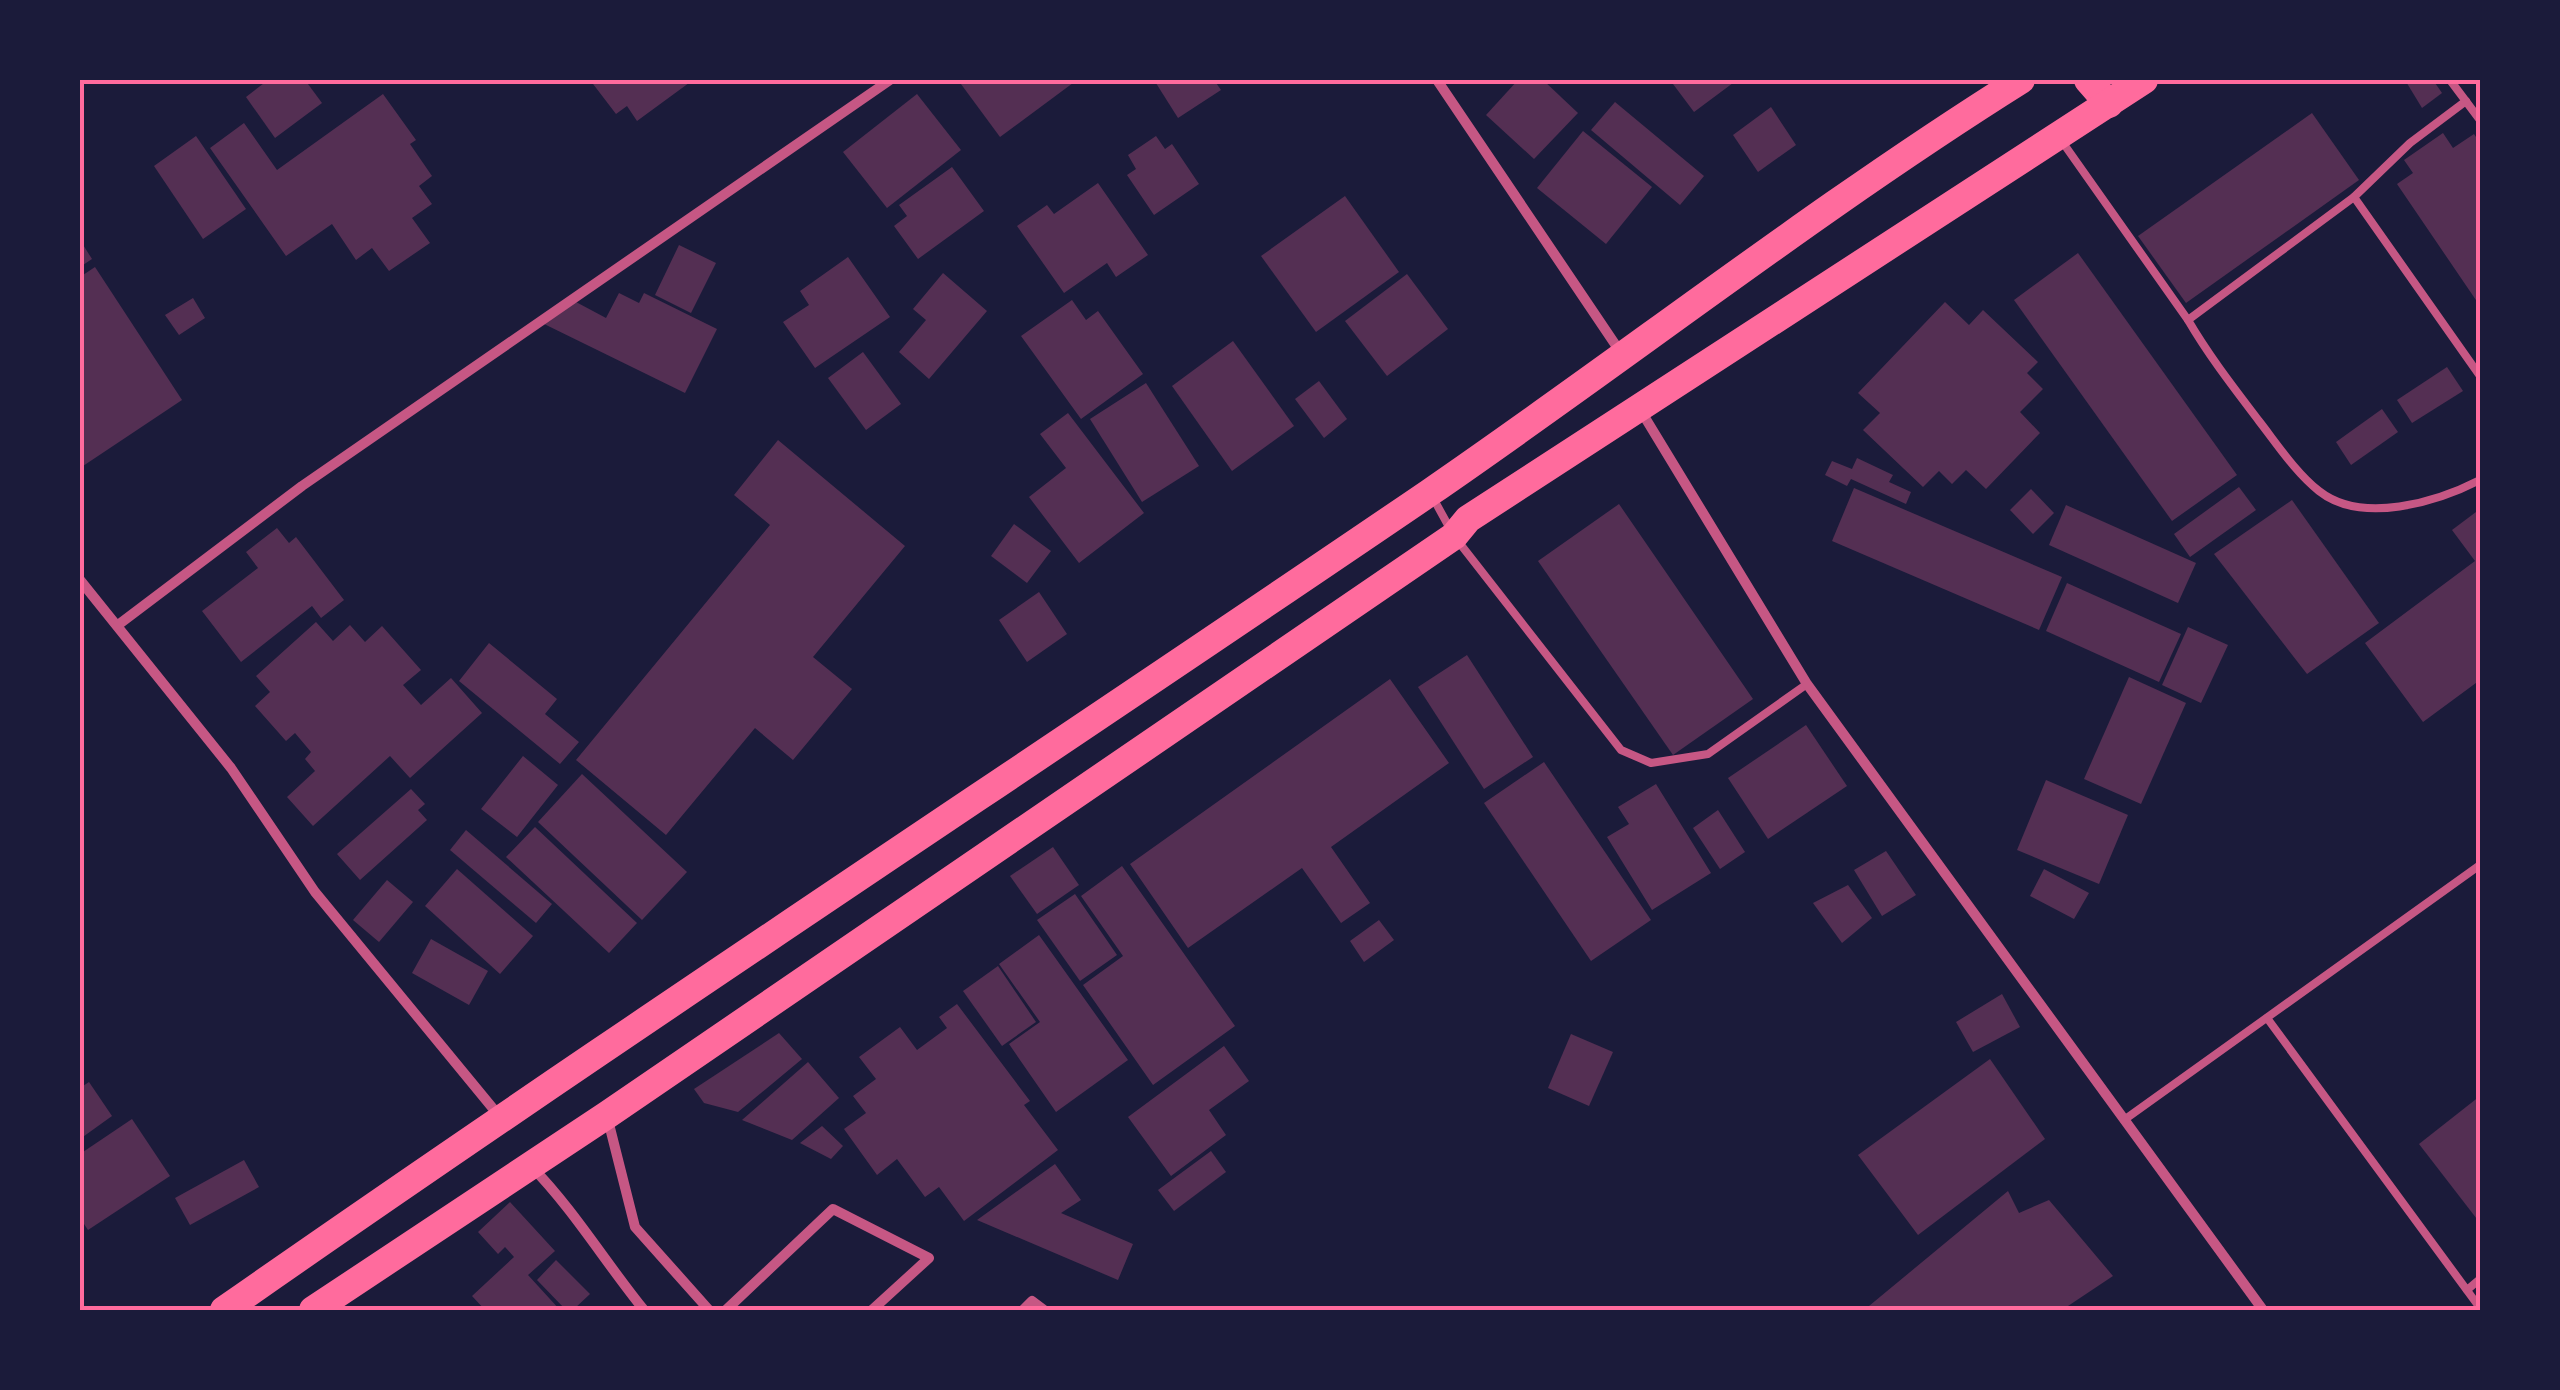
<svg xmlns="http://www.w3.org/2000/svg" width="2560" height="1390" font-family="Ubuntu,sans-serif">
<style>
.building{fill:#542f53}
.lines{fill:none;stroke-linecap:round;stroke-linejoin:round}
.service{stroke:#c65784;stroke-width:8}
.minor{stroke:#c65784;stroke-width:10}
.trunk{stroke:#ff6b9d;stroke-width:28}
.neatline{fill:none;stroke:#ff6b9d;stroke-width:4}
</style>
<rect width="100%" height="100%" fill="#1b1b3a"/>
<g class="building">
<polygon points="268,80 305,80 322,103 275,138 246,97"/>
<polygon points="590,80 693,80 637,121 627,106 616,114"/>
<polygon points="958,80 1077,80 1000,137"/>
<polygon points="1154,80 1214,80 1221,90 1178,118"/>
<polygon points="1518,80 1543,80 1578,113 1534,159 1486,115"/>
<polygon points="1670,80 1737,80 1694,112"/>
<polygon points="2405,80 2433,80 2442,93 2422,108"/>
<polygon points="383,94 416,140 410,144 432,176 419,186 432,204 412,218 430,243 389,271 372,248 356,260 332,224 286,256 210,148 244,123 277,170"/>
<polygon points="917,94 961,150 887,208 843,152"/>
<polygon points="1615,102 1704,176 1680,205 1591,130"/>
<polygon points="1771,107 1796,145 1758,172 1733,135"/>
<polygon points="2312,113 2359,180 2186,303 2138,236"/>
<polygon points="1583,131 1652,187 1606,244 1537,188"/>
<polygon points="2443,133 2453,148 2474,134 2480,143 2480,306 2397,184 2413,173 2404,160"/>
<polygon points="196,136 246,209 203,239 154,166"/>
<polygon points="1156,136 1165,149 1172,144 1199,184 1154,215 1127,175 1136,169 1128,155"/>
<polygon points="952,167 984,211 918,259 894,226 907,216 899,205"/>
<polygon points="1098,183 1148,255 1116,277 1107,263 1064,293 1017,226 1047,205 1054,214"/>
<polygon points="1345,196 1399,272 1316,332 1261,256"/>
<polygon points="80,240 92,259 80,267"/>
<polygon points="679,245 716,263 691,313 655,295"/>
<polygon points="2078,253 2237,475 2172,521 2014,300"/>
<polygon points="848,257 890,317 815,368 783,322 809,305 800,291"/>
<polygon points="95,267 182,400 80,468 80,277"/>
<polygon points="943,273 987,311 929,379 899,352 926,320 913,309"/>
<polygon points="1407,274 1448,329 1387,376 1345,321"/>
<polygon points="619,293 639,303 644,293 717,329 685,393 538,321 576,302 606,318"/>
<polygon points="193,298 205,318 179,335 165,315"/>
<polygon points="1072,300 1086,320 1098,311 1143,374 1081,419 1021,336"/>
<polygon points="1945,302 1969,325 1983,310 2038,362 2027,373 2043,389 2020,412 2040,433 1986,489 1966,470 1952,484 1939,471 1923,487 1863,430 1880,413 1858,393"/>
<polygon points="1233,341 1294,426 1232,471 1172,386"/>
<polygon points="863,352 901,404 866,430 828,378"/>
<polygon points="2447,367 2463,391 2412,423 2397,400"/>
<polygon points="1319,381 1347,419 1324,438 1295,399"/>
<polygon points="1146,383 1199,466 1142,502 1090,419"/>
<polygon points="2382,409 2398,432 2351,465 2336,442"/>
<polygon points="1068,413 1144,513 1079,563 1029,497 1066,468 1040,434"/>
<polygon points="778,440 905,546 813,657 852,689 793,760 755,728 666,835 576,760 770,525 734,495"/>
<polygon points="1857,458 1893,475 1889,482 1911,492 1906,504 1851,479 1847,486 1825,475 1832,461 1852,469"/>
<polygon points="2239,487 2256,510 2190,557 2174,534"/>
<polygon points="1854,488 2062,577 2039,630 1832,541"/>
<polygon points="2031,489 2054,513 2033,534 2010,510"/>
<polygon points="2292,500 2379,623 2307,674 2214,554"/>
<polygon points="1619,504 1753,699 1673,755 1538,561"/>
<polygon points="2066,505 2196,563 2178,603 2049,545"/>
<polygon points="2480,509 2480,680 2423,722 2365,643 2475,561 2452,530"/>
<polygon points="1014,524 1051,551 1027,583 991,556"/>
<polygon points="277,528 289,543 296,537 344,600 321,618 312,606 241,662 202,611 258,568 246,552"/>
<polygon points="2067,583 2181,634 2159,682 2046,631"/>
<polygon points="1039,592 1067,634 1027,662 999,620"/>
<polygon points="316,622 333,641 350,625 365,642 382,626 421,670 403,685 421,705 451,678 482,713 410,778 390,756 313,826 287,797 315,771 305,759 311,752 295,733 286,741 255,706 270,692 256,676"/>
<polygon points="2188,627 2228,645 2201,703 2162,685"/>
<polygon points="489,643 557,699 545,714 579,742 560,764 459,681"/>
<polygon points="1467,655 1533,757 1484,789 1418,687"/>
<polygon points="2129,677 2186,703 2141,804 2084,779"/>
<polygon points="1390,679 1449,763 1331,847 1370,903 1341,923 1302,868 1188,948 1130,864"/>
<polygon points="1806,725 1847,786 1768,839 1728,778"/>
<polygon points="523,756 558,785 517,837 481,809"/>
<polygon points="1544,762 1651,920 1591,961 1484,803"/>
<polygon points="582,774 687,872 642,920 538,822"/>
<polygon points="2046,780 2128,815 2099,884 2017,850"/>
<polygon points="1656,784 1711,873 1652,910 1607,837 1629,824 1618,807"/>
<polygon points="411,789 425,804 418,810 427,820 360,880 337,854"/>
<polygon points="1718,810 1745,852 1720,869 1693,828"/>
<polygon points="535,827 637,923 609,953 506,857"/>
<polygon points="466,830 552,904 536,923 450,850"/>
<polygon points="1053,847 1079,885 1037,914 1010,876"/>
<polygon points="1886,851 1916,895 1882,916 1854,870"/>
<polygon points="1122,866 1235,1026 1153,1085 1083,985 1123,956 1081,896"/>
<polygon points="457,869 533,936 500,974 425,906"/>
<polygon points="2044,869 2089,893 2074,919 2030,896"/>
<polygon points="387,880 413,902 379,942 353,920"/>
<polygon points="1848,885 1872,918 1842,943 1813,903"/>
<polygon points="1075,894 1117,955 1080,981 1037,920"/>
<polygon points="1379,920 1394,940 1364,962 1350,941"/>
<polygon points="1039,935 1128,1060 1056,1112 1009,1044 1040,1022 999,964"/>
<polygon points="431,939 488,971 469,1005 412,973"/>
<polygon points="998,966 1036,1022 1002,1046 963,991"/>
<polygon points="2002,994 2020,1027 1973,1052 1956,1022"/>
<polygon points="957,1004 1030,1101 1024,1105 1058,1150 964,1221 939,1187 925,1197 897,1159 877,1175 844,1129 866,1113 853,1096 876,1079 859,1057 900,1027 917,1050 947,1028 939,1017"/>
<polygon points="779,1033 802,1059 738,1112 704,1103 694,1089"/>
<polygon points="1571,1034 1613,1052 1589,1106 1548,1088"/>
<polygon points="1224,1046 1249,1081 1209,1110 1226,1135 1171,1176 1128,1117"/>
<polygon points="1990,1059 2045,1139 1918,1235 1858,1155"/>
<polygon points="808,1062 839,1098 792,1140 742,1120"/>
<polygon points="89,1082 112,1116 80,1139 80,1088"/>
<polygon points="2480,1096 2480,1223 2419,1144"/>
<polygon points="132,1119 170,1176 88,1230 80,1218 80,1154"/>
<polygon points="822,1126 843,1146 831,1159 800,1143"/>
<polygon points="1211,1151 1226,1172 1174,1211 1158,1190"/>
<polygon points="244,1160 259,1187 190,1225 175,1198"/>
<polygon points="1055,1164 1081,1200 1061,1213 1133,1244 1118,1280 977,1220"/>
<polygon points="2008,1191 2019,1213 2049,1200 2113,1276 2062,1310 1871,1310 1869,1306"/>
<polygon points="510,1202 555,1251 528,1275 560,1310 485,1310 472,1296 514,1257 505,1247 498,1254 478,1232"/>
<polygon points="556,1260 590,1294 573,1310 566,1310 537,1280"/>
</g>
<g class="lines">
<g class="service">
<polyline points="2450,80 2480,120"/>
<path d="M2466,101L2410,143L2354,197L2188,320C2209,356 2234,388 2259,421C2277,444 2296,473 2319,491C2362,525 2437,502 2480,480"/>
<polyline points="2061,140 2188,320"/>
<polyline points="2354,197 2480,376"/>
<polyline points="1432,496 1454,536 1621,750 1651,763 1708,754 1807,684"/>
<polyline points="2267,1018 2480,1308"/>
<polyline points="2124,1120 2480,865"/>
<polyline points="2467,1290 2480,1279"/>
</g>
<g class="minor">
<polyline points="1437,80 1621,353"/>
<polyline points="1641,411 1807,684 2263,1310"/>
<polyline points="80,580 231,768 315,892 500,1117"/>
<polyline points="118,625 302,486 890,80"/>
<polyline points="607,1116 635,1227 709,1310"/>
<path d="M531,1166C574,1210 605,1262 644,1310"/>
<polyline points="726,1310 833,1209 929,1258 872,1310"/>
<polyline points="1023,1310 1032,1301 1044,1310"/>
</g>
<g class="trunk">
<polyline points="2088,80 2109,104"/>
<path d="M224,1310C622,1032 1028,766 1429,493C1627,357 1817,208 2021,80"/>
<polyline points="313,1310 607,1115 1454,536 1468,519 2144,80"/>
</g>
</g>
<rect width="2560" height="1390" fill="none" stroke="#1b1b3a" stroke-width="165"/>
<rect x="82" y="82" width="2396" height="1226" class="neatline"/>
</svg>
